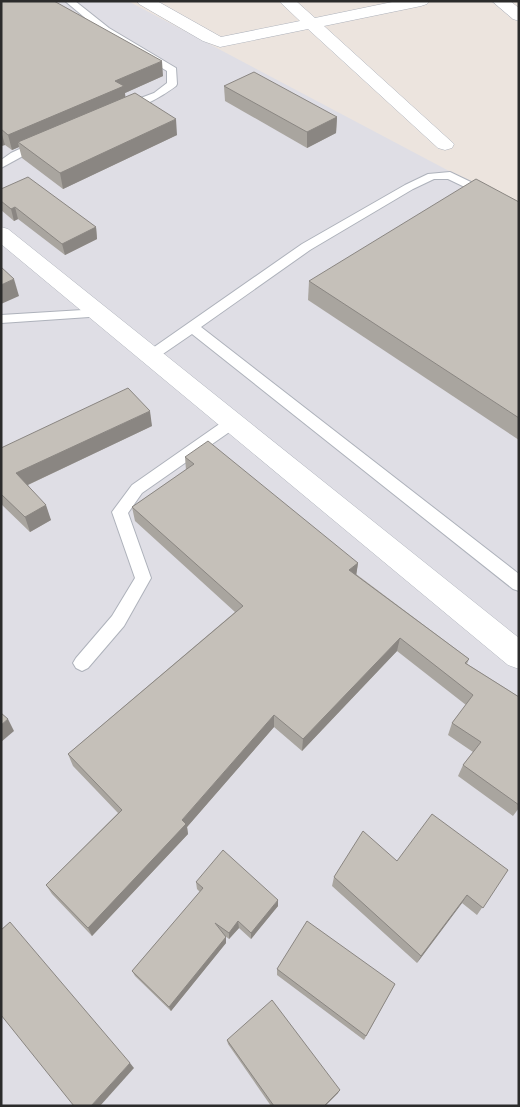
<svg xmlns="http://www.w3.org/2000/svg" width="520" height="1107" font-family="Poppins,sans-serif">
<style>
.industrial{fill:#dfdee5}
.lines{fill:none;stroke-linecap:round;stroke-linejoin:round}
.lane-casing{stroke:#aeb2bb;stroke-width:2}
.street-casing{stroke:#aeb2bb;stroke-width:1}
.secondary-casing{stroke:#aeb2bb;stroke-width:1}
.lane{fill:#fff;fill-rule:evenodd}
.street{fill:#fff;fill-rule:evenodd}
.secondary{fill:#fff;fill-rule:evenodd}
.wall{fill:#a9a59f}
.shaded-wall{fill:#8a8682}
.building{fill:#c5c0b9;stroke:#8a8682}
</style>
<rect width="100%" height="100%" fill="#ece4de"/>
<polygon class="industrial" points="1,1 128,1 519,208 519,1106 1,1106"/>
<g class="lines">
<g class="lane-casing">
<g id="lane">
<path d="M65,1H75L109,28L176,68L177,84L176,86C164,95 137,112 122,109L121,107L122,105L154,93L167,83V71L102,32Z"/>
<polygon points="39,140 45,143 43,145 1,168 1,160 11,153"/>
<polygon points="450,172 519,205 519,213 448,179 434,179 413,189 310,250 201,327 519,574 519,591 513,589 192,334 157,358 147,358 145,355 147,352 302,244 405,185 428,174"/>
<polygon points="99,309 104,310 106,313 104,316 1,323 1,315"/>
<polygon points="233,417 238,418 240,422 238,426 142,493 128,513 151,578 124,626 88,668 82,671 76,668 73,663 76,658 112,616 135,578 112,512 132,485 228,418"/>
</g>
</g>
<g class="street-casing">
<g id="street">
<polygon points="137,1 157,1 221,37 300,21 279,1 296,1 315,18 397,1 429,1 427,4 421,6 324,26 454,144 452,148 445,150 438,148 308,29 220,47 203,41 139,4"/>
<polygon points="492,1 510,1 519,8 519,21 513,19"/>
</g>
</g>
<g class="secondary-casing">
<polygon id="secondary" points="1,227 8,229 519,638 519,669 508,665 1,244"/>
</g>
<use href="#lane" class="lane"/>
<use href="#street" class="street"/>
<use href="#secondary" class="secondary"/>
</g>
<g class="wall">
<polygon points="1,1 163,76 125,93 125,97 177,135 63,189 22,158 19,147 12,150 5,145 1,146"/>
<polygon points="224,86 337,117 336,133 307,148 225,101"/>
<polygon points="1,189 96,227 97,239 65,255 18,219 14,221 1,210"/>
<polygon points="519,202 519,440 308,300 309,281"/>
<polygon points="152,426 28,485 51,520 30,532 1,504 1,448"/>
<polygon points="185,457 358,563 356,574 469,659 467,664 519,697 519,808 513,816 458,776 463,765 473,752 448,735 452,723 466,705 397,651 302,751 274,727 187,827 188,834 92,936 52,894 46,885 118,813 73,766 68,754 235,612 135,521 132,507 186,470"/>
<polygon points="397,861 508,870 477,915 462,903 417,963 332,886 334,877"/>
<polygon points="196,882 278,906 251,939 239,928 229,939 224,935 226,943 171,1011 135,976 132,971 200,892 197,889"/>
<polygon points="277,969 395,984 364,1040 277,975"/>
<polygon points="227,1040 338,1093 325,1106 271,1106 228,1044"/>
</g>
<g class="shaded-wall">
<polygon points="162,61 163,76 125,93 126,102 18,142 19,147 12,150 8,135 115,81"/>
<polygon points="337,117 336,133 307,148 307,132"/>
<polygon points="176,119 177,135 63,189 60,173"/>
<polygon points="1,131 5,145 1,146"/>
<polygon points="15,207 18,219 14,221 11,209"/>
<polygon points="96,227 97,239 65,255 62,244"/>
<polygon points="14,279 19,296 1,304 1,285"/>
<polygon points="150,411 152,426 21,488 16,473"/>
<polygon points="46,505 51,520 30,532 25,517"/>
<polygon points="358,563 356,577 349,570"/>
<polygon points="400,638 397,651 302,751 303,739"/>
<polygon points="274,715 274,727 187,827 188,834 92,936 88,928"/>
<polygon points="8,719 14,731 1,742 1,725"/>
<polygon points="467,895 462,903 417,963 421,956"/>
<polygon points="278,900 278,906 251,939 251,933"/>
<polygon points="238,921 239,928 229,939 229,933"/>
<polygon points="226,937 226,943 171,1011 169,1007"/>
<polygon points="130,1063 134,1068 100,1106 91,1106"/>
<polygon points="340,1090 338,1093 325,1106 324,1106"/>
</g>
<g class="building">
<polygon points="1,1 54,1 162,61 115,81 124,86 8,135 1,129"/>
<polygon points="254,72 337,117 307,132 224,86"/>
<polygon points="135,93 176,119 60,173 18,142"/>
<polygon points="28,177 96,227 62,244 15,207 11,209 1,201 1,189"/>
<polygon points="476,179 519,202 519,418 309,281"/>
<polygon points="1,267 14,279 1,285"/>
<polygon points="128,388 150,411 16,473 46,505 25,517 1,494 1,448"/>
<polygon points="208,441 358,563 349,570 469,659 465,663 519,697 519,805 463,765 481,742 452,723 473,695 400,638 303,739 274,715 182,820 186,824 88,928 46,885 122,810 68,754 243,606 132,507 194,464 185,457"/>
<polygon points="1,713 8,719 1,725"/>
<polygon points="432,814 508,870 483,908 467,895 421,956 334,877 363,831 397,861"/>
<polygon points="223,850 278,900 251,933 238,921 229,933 215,923 226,937 169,1007 132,971 203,888 196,882"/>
<polygon points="307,921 395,984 366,1036 277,969"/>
<polygon points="10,922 130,1063 91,1106 74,1106 1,1015 1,930"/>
<polygon points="272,1000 340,1090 324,1106 274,1106 227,1040"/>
</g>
<rect width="520" height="1107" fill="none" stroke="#2b2b2b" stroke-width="5"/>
</svg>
